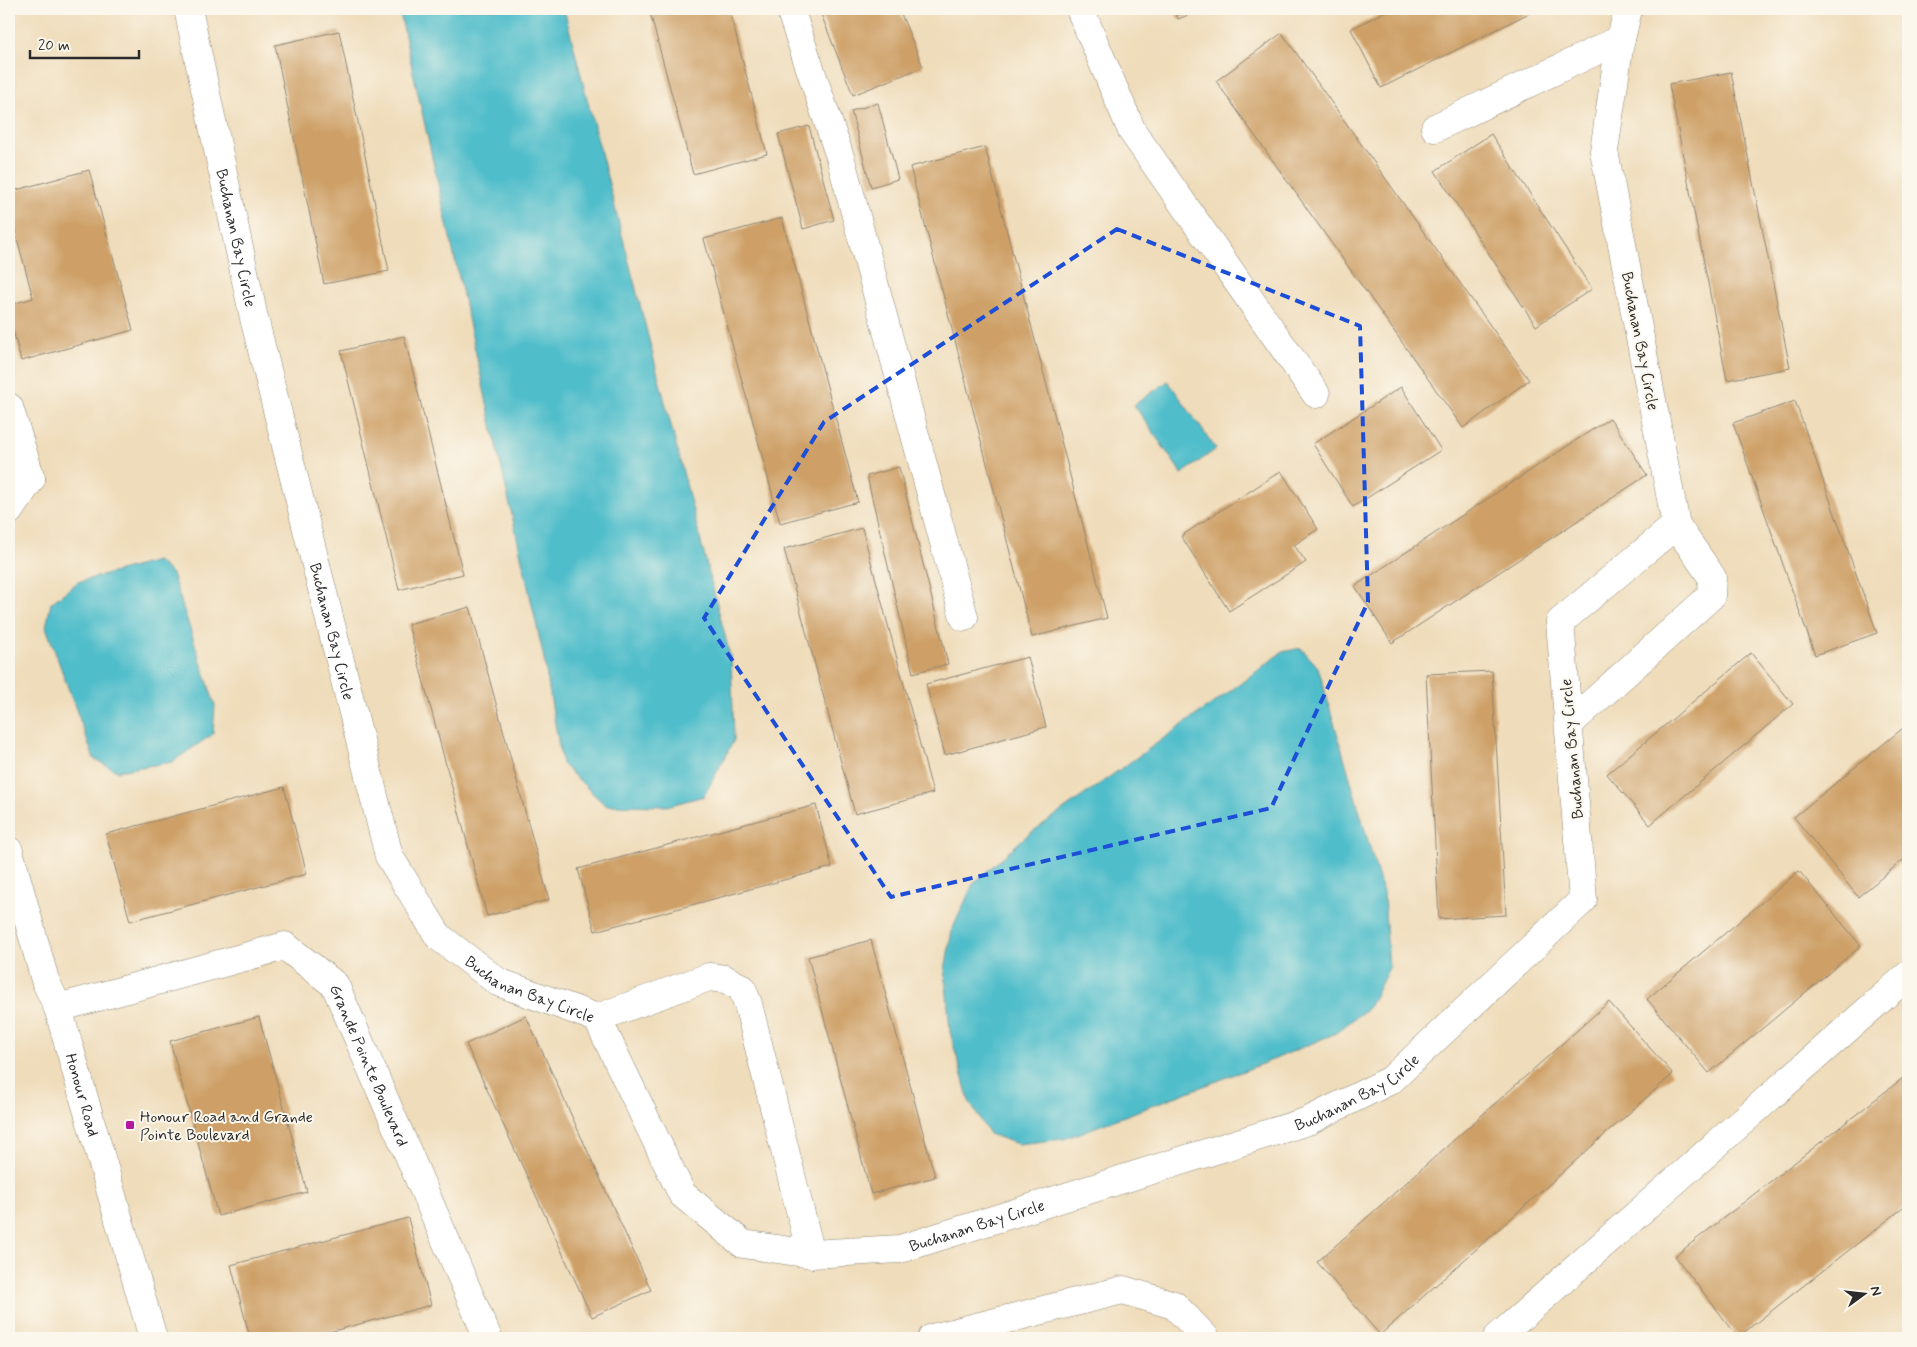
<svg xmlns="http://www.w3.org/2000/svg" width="1917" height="1347" font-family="Mynerve,sans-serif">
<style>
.water{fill:#50bdca;stroke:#3e747a}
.building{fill:#cea068}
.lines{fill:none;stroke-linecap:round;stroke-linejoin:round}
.minor-casing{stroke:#8d8472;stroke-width:29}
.minor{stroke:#fff;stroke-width:28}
.marked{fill:none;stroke:#1d4ed8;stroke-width:4;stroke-dasharray:10 6;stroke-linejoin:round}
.poi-dot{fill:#b5179e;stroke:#fbf7ec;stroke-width:2}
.labels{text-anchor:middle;stroke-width:4;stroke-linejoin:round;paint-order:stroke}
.street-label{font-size:16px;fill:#2b2b2b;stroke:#fbf7ec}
.poi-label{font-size:16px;fill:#2b2b2b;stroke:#fbf7ec;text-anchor:start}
</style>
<rect width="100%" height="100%" fill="#fbf7ec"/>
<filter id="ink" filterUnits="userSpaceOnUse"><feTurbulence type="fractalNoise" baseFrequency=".02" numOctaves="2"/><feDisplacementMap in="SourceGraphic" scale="10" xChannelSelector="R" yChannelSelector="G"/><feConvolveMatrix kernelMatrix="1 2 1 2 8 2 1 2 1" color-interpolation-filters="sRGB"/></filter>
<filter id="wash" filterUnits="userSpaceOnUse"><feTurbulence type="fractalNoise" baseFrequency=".0096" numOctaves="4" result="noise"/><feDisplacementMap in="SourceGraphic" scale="20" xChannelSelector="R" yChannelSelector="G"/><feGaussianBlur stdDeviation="1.12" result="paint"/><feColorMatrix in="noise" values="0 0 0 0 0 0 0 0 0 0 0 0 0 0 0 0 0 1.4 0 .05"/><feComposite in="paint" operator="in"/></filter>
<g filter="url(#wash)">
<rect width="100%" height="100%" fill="#efdcba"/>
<g class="water">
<polygon points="399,9 564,9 731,659 734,740 704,796 667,806 605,805 562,764 543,654"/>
<polygon points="1168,381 1216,449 1182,474 1134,405"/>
<polygon points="157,561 172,574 215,705 213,734 172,762 117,771 94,759 46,627 51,603 78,582"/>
<polygon points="1301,648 1318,667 1384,896 1389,968 1369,1007 1336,1033 1275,1059 1064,1139 1018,1144 989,1134 969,1101 950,1032 945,970 952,930 973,884 1025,837 1240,684 1282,652"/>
</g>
<g id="blocks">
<g class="building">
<polygon points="649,9 729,9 767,154 693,174"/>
<polygon points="819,9 899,9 923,67 853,95"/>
<polygon points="1174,9 1204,9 1178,19"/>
<polygon points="1390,9 1537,9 1381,88 1351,29"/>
<polygon points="339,31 389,271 324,284 275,45"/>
<polygon points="1282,33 1529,380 1463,428 1216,81"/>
<polygon points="1731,72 1790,368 1727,380 1669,84"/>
<polygon points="878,103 898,179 871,187 851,111"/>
<polygon points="809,126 834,220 803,229 778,134"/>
<polygon points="1491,134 1592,289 1536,326 1435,171"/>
<polygon points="985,147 1107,618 1032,637 910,167"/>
<polygon points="89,170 133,330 21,361 9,314 9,305 33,298 9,208 9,192"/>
<polygon points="782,218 858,502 780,523 704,239"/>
<polygon points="404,336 463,574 399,590 341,351"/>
<polygon points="1401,387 1441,450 1353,507 1313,444"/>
<polygon points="1795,401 1877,633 1815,655 1733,423"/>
<polygon points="1610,418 1647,475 1392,643 1355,586"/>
<polygon points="899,467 948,664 913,673 867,476"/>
<polygon points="1281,471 1318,529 1294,545 1306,562 1229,611 1181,536"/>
<polygon points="862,528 933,793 855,814 784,549"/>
<polygon points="470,607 549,900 487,916 408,624"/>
<polygon points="1751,653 1793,704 1650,825 1607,774"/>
<polygon points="1028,657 1046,727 945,755 926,684"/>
<polygon points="1492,671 1506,915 1439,919 1426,674"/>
<polygon points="1908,724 1908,856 1858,897 1794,817"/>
<polygon points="284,787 307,874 130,921 106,834"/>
<polygon points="816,805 832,867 595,931 578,869"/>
<polygon points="1799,871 1861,946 1709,1073 1647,999"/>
<polygon points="871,940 935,1177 871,1194 808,957"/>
<polygon points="1609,1002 1673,1074 1380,1335 1317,1262"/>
<polygon points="526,1016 651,1290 592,1317 466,1044"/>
<polygon points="259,1017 307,1192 218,1216 170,1041"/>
<polygon points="1908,1074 1908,1204 1738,1337 1675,1256"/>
<polygon points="408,1218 431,1305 307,1338 250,1338 231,1265"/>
</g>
</g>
</g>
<g filter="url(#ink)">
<use href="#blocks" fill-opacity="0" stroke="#8d8472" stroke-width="1"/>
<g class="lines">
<g class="minor-casing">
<g id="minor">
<path id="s1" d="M188,9L254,318L389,856L439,937L498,982L597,1018L682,1194L743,1244L811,1254L900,1249L1308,1121L1391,1080L1583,900L1560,622L1676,525L1604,151L1619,48L1628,9"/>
<polyline points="790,9 841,160 964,617"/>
<polyline points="1080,9 1132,131 1316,394"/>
<polyline points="1435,128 1621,39"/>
<polyline points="9,407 31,479"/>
<polyline points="9,511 31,479 14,473"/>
<polyline points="1569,724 1711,596 1712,577 1676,525"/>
<path id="s2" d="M9,851L45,980L58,1008L153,1338"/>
<path id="s3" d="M58,1008L285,946L335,985L488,1338"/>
<polyline points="597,1018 709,977 725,979 742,988 748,1004 811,1254"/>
<polyline points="932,1338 1123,1290 1174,1305 1206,1338"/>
<polyline points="1497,1338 1908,975"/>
</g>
</g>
<use href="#minor" class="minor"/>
</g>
</g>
<path class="marked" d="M1117,229L1360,326L1368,602L1271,808L891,897L704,618L824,422Z"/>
<rect class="poi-dot" x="125" y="1120" width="10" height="10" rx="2.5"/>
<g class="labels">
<g class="street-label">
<text dy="6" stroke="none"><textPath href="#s1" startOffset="234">Buchanan Bay Circle</textPath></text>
<text transform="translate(1641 341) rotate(79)" y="6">Buchanan Bay Circle</text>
<text dy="6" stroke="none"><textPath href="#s1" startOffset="639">Buchanan Bay Circle</textPath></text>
<text transform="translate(1571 749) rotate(-95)" y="6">Buchanan Bay Circle</text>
<text dy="6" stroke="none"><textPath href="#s1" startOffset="1072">Buchanan Bay Circle</textPath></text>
<text dy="6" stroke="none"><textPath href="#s3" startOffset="386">Grande Pointe Boulevard</textPath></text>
<text dy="6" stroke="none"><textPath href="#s1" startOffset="2062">Buchanan Bay Circle</textPath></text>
<text dy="6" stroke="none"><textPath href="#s2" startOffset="255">Honour Road</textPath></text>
<text dy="6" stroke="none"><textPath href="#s1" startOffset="1658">Buchanan Bay Circle</textPath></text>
</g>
<g class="poi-label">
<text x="140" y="1122">Honour Road and Grande<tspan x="140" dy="18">Pointe Boulevard</tspan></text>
</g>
</g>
<rect width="1917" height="1347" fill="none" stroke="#fbf7ec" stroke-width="30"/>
<g transform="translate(1864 1294) rotate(75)" stroke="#fbf7ec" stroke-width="4" paint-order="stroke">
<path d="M0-4L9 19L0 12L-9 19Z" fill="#2b2b2b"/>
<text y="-8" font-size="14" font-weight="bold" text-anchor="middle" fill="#2b2b2b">N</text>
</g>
<path d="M30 50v8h109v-8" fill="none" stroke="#2b2b2b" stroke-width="2.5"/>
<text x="38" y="50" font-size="15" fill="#2b2b2b" stroke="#fbf7ec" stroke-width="4" paint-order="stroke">20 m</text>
</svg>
